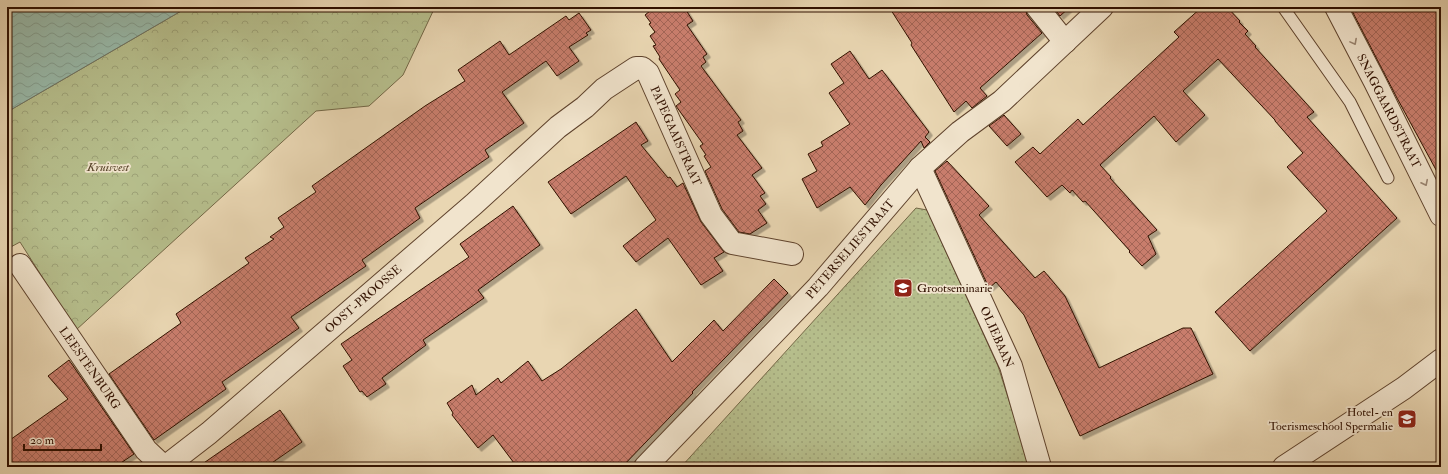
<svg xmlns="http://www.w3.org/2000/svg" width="1448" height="474" font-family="'IM FELL Double Pica',serif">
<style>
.grass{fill:url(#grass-dots);stroke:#736746}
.park{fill:url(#park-crowns);stroke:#736746}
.water{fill:url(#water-waves);stroke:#6e7565}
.building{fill:url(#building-cross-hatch);stroke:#301000;filter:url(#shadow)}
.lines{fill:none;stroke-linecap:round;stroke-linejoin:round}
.service-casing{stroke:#5e422c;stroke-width:13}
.minor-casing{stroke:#5e422c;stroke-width:24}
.service{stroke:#f1e4cd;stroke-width:11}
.minor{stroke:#f1e4cd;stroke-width:22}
.oneway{stroke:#9a8571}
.labels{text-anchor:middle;stroke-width:3.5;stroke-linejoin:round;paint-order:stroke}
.street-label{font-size:12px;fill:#301000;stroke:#f1e4cd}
.park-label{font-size:12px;font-style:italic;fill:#58442a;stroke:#f1e4cd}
.poi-label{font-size:12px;fill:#301000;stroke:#f1e4cd;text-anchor:start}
</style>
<defs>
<pattern id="grass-dots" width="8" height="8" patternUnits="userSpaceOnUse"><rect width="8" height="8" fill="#b6be8c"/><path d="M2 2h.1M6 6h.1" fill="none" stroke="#9da277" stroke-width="1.8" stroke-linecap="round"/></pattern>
<pattern id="park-crowns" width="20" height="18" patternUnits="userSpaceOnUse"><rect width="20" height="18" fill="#b6be8c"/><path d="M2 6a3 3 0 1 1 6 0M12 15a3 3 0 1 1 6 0" fill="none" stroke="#9da277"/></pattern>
<pattern id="water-waves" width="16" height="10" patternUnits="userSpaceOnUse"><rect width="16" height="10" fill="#98b9a9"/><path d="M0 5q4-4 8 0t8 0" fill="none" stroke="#839e90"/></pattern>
<pattern id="building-cross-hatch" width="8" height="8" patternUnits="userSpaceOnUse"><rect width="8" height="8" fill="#c87d6c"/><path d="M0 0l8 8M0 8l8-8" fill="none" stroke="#a36556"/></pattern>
<filter id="shadow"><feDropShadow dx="3.5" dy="3.5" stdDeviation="0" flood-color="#0004"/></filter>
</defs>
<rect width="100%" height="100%" fill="#e9d6b2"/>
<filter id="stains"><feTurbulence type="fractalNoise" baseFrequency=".005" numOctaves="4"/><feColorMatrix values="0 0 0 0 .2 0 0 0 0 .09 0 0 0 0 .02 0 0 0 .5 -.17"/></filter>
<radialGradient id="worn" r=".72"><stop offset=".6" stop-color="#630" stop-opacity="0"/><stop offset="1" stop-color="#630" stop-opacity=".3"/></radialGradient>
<polygon class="grass" points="916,208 927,210 998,366 1030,467 681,467"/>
<polygon class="park" points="188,7 435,7 403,75 369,106 316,111 76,330 20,242 7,249 7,112"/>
<polygon class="water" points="7,7 188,7 7,112"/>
<g class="building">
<polygon points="655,7 684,7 693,21 687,25 707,54 703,57 706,62 701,66 741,120 738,122 743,131 737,135 762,168 752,175 765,193 760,196 766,204 758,210 767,223 750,234 739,232 722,209 705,171 711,167 704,156 706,155 700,146 703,144 676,106 681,102 675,94 680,90 659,59 660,57 653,46 656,45 650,36 655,32 649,24 651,23 645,15"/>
<polygon points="889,7 1025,7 1027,15 1042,33 980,88 987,96 972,108 966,101 954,112 911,45 912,43"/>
<polygon points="1053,7 1070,7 1060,16"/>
<polygon points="1202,7 1227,7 1240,21 1239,22 1248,31 1245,34 1256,46 1255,47 1314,112 1307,117 1397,218 1250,351 1215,312 1327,211 1287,167 1303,153 1275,121 1275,120 1218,59 1183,91 1205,115 1176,142 1154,116 1100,165 1111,177 1110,178 1157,230 1148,236 1156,254 1142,266 1129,252 1130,251 1085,201 1083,202 1072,190 1070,193 1062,185 1047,197 1015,162 1033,147 1040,154 1078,119 1083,125 1179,37 1174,32"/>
<polygon points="1350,7 1441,7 1441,179 1397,98"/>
<polygon points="579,13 591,30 586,33 588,35 569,47 579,61 557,76 546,61 502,92 524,123 485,150 489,157 415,208 420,218 362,260 366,266 291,317 299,328 222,382 226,389 154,440 109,374 181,323 176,314 249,263 245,258 274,239 270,237 284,227 278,218 316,192 312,186 425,106 465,81 458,70 500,41 509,55 566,16 569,20"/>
<polygon points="850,51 869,79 882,70 929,132 925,137 930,142 924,148 921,141 881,185 865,205 850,187 817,208 802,179 817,171 808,154 823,146 821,142 850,124 829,93 844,83 831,64"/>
<polygon points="1004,115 1021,134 1007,146 989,126"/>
<polygon points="636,122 648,141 641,145 668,178 670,177 677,187 683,183 701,222 724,252 714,258 723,271 701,285 668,238 636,262 623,246 656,220 626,176 571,214 548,182"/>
<polygon points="947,161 989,206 979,215 1035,278 1044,271 1065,296 1099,368 1183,328 1191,328 1213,374 1080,436 1024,315 996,282 989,288 935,171"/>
<polygon points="513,206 540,245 478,290 484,298 423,340 426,345 382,378 386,384 367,397 362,391 360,392 343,366 352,360 341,344 469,257 460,244"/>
<polygon points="774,279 788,293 692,392 693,393 622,467 517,467 493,435 478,448 452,415 453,413 447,403 472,385 476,395 498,378 501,383 528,361 542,381 561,369 636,309 672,362 714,320 723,331"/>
<polygon points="69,360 134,454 115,467 7,467 7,442 68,399 48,376"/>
<polygon points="280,410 302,442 266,467 198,467"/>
</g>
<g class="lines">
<g class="service-casing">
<polyline id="service" points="1283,7 1350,102 1388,178"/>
</g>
<g class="minor-casing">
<g id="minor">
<polyline points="1037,7 1065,42"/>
<polyline points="1336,7 1375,82 1441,215"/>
<polyline points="920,168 1011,366 1040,467"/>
<polyline points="20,265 146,450 164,467"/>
<polyline points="165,467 209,433 474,204 558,127 585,107 604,89 636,68 642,68 648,73 711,215 732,243 792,254"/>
<polyline points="645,467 818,287 920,168 960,132 1002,101 1102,7"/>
<polyline points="1284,467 1404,388 1441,360"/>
</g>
</g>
<use href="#service" class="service"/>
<use href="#minor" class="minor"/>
</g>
<defs><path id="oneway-chevron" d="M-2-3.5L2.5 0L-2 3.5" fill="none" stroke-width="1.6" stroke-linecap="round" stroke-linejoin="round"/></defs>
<g class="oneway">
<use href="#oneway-chevron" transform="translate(1354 42) rotate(62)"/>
<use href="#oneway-chevron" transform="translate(1425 183) rotate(64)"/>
</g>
<defs>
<g id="university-square" transform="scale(1)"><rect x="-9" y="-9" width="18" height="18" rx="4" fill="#8f2418" stroke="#f1e4cd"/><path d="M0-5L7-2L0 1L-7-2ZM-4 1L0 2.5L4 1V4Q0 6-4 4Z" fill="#fff"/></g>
<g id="school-square" transform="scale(1)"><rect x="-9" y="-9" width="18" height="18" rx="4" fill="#8f2418" stroke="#f1e4cd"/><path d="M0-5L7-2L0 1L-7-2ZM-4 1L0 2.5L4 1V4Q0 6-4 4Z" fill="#fff"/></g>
</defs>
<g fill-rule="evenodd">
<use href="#university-square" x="903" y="288"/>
<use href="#school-square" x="1407" y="419"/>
</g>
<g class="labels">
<g class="street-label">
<text transform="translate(1389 111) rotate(63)" y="4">SNAGGAARDSTRAAT</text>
<text transform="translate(676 136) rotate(66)" y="4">PAPEGAAISTRAAT</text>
<text transform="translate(850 249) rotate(-49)" y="4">PETERSELIESTRAAT</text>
<text transform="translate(363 299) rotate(-41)" y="4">OOST-PROOSSE</text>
<text transform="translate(997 337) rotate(66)" y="4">OLIEBAAN</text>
<text transform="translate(90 368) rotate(55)" y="4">LEESTENBURG</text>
</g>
<g class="park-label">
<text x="108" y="171">Kruisvest</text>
</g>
<g class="poi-label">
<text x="917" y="292">Grootseminarie</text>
<text x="1393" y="416" text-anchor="end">Hotel- en<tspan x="1393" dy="14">Toerismeschool Spermalie</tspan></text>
</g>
</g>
<rect width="1448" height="474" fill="none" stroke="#e9d6b2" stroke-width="24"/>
<rect x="8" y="8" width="1432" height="458" fill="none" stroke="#301000" stroke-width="2"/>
<rect x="12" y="12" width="1424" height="450" fill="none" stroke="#301000"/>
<path d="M24 444v6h77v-6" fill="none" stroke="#301000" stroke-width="2"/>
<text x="30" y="444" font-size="12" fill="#301000" stroke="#f1e4cd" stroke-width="3" paint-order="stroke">20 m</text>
<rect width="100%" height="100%" filter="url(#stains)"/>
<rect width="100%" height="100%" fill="url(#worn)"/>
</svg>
